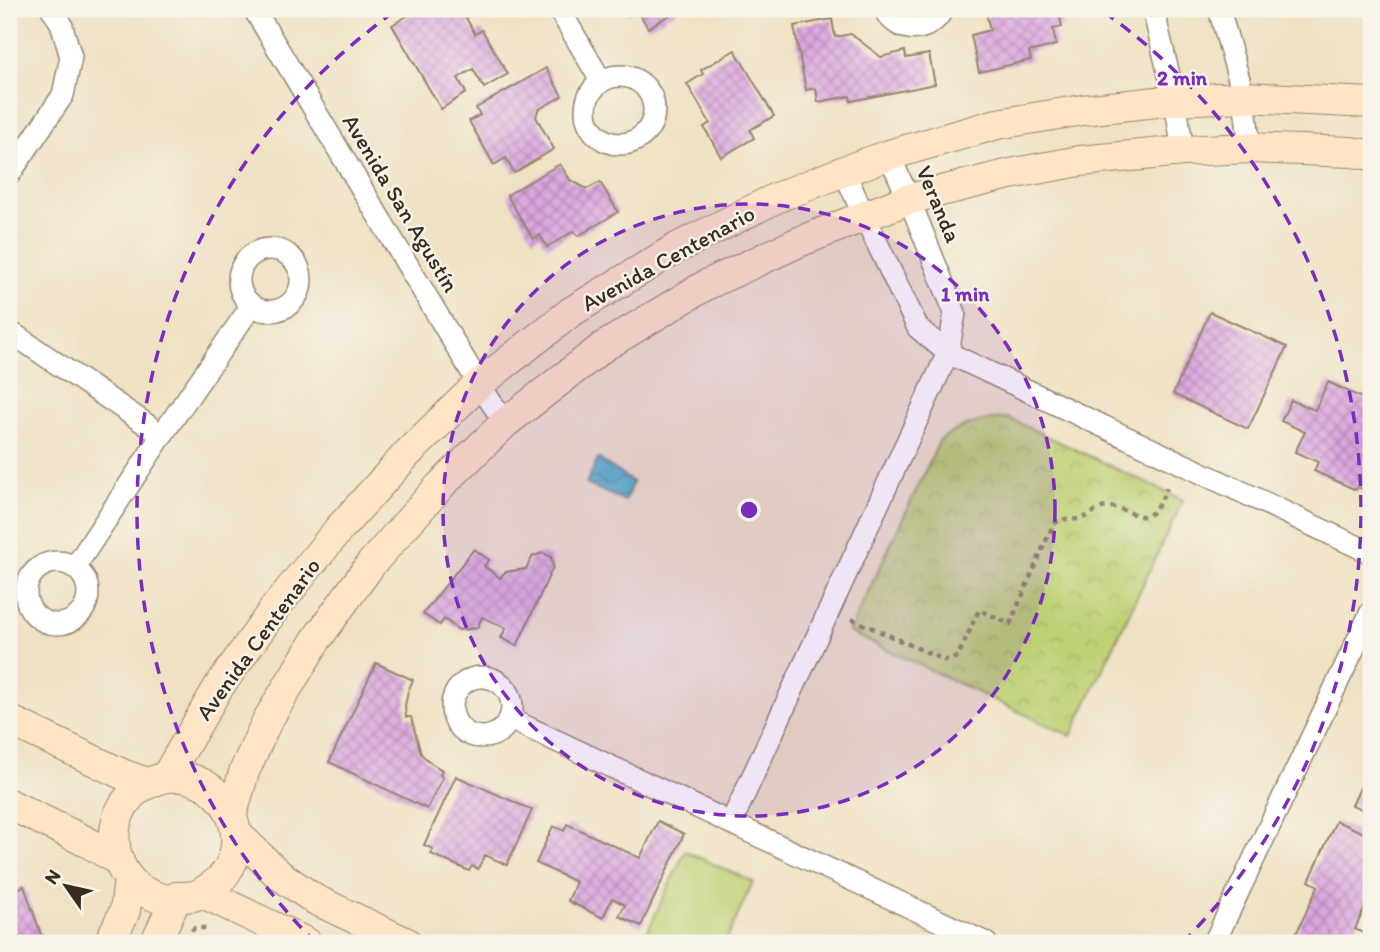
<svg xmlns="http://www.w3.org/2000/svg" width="1380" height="952" font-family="Itim,sans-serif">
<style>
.park{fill:url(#park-crowns);stroke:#7c7d48;stroke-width:2}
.pitch{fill:#bdd073;stroke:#7c7d48;stroke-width:2}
.water{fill:url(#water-waves);stroke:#3e6b70;stroke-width:2}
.building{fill:url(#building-cross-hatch)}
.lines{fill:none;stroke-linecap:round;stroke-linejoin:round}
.street-casing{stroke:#958670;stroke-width:24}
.secondary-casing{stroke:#958670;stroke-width:32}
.path{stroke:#958670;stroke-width:4.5;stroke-dasharray:5 5;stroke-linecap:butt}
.street{stroke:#fff;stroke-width:21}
.secondary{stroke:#ffe4c6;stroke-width:30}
.ring{fill:none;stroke:#7b2cbf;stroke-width:3.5;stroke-dasharray:12 9}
.labels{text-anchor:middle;stroke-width:5;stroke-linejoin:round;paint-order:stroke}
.street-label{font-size:23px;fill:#3b2a1e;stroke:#f7f3e8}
.centre{fill:#7b2cbf;stroke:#f7f3e8;stroke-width:3.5}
.ring-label{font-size:21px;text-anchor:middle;font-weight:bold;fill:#7b2cbf;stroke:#f7f3e8;stroke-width:5;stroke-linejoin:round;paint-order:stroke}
</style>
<defs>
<pattern id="park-crowns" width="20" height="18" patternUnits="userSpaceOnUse" patternTransform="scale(1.75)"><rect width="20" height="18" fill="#bdd073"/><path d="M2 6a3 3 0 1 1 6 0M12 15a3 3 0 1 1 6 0" fill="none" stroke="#a3b363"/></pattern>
<pattern id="water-waves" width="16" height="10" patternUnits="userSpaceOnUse" patternTransform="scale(1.75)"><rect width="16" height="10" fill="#42acc2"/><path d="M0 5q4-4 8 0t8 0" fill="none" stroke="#388c9d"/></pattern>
<pattern id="building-cross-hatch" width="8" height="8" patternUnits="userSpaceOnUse" patternTransform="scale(1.75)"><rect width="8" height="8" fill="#dba6df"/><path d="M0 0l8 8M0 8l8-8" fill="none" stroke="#b387b4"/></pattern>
</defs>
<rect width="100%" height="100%" fill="#f7f3e8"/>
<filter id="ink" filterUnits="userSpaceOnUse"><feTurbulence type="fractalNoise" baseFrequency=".0143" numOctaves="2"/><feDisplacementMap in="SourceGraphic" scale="14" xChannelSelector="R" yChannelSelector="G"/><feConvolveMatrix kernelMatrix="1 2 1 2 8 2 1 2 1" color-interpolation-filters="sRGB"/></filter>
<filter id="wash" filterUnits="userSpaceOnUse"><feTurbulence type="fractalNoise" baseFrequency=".00686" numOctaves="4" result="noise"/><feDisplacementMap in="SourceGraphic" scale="28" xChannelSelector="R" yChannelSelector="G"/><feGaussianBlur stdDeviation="1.57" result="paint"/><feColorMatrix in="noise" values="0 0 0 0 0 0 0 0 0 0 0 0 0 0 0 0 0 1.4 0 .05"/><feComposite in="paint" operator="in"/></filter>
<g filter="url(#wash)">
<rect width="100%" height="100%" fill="#efe1c3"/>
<path class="park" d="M1008,418L1183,500L1071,736L849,632L940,440C962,425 981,419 1008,418Z"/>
<polygon class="pitch" points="685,851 753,882 725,943 642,943"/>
<polygon class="water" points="598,458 633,482 625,501 586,484"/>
<g id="blocks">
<g class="building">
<polygon points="419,9 441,9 442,11 443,9 461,9 475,34 482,30 508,74 484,88 473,69 458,78 466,93 441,109 392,25"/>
<polygon points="625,9 680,9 648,28 637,9 628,14"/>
<polygon points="985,9 1058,9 1062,27 1053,29 1056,45 1029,52 1031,60 979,72 971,35 990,30"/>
<polygon points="832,19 835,37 851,34 881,57 905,51 906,58 929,54 935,84 851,101 850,96 818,102 816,88 806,90 794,26"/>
<polygon points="735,50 774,116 750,130 754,138 721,157 704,127 710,123 687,84 703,74 701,70"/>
<polygon points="546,68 562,96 538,110 536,117 554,149 514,173 506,158 494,165 469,121 480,115 476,108"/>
<polygon points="560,164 570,180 587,189 600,182 618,212 578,236 574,231 547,247 540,235 533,239 507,195"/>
<polygon points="1210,312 1287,347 1248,429 1173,394"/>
<polygon points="1328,382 1371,402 1371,493 1358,487 1356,490 1314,471 1318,462 1295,452 1305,432 1281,421 1291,400 1315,410"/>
<polygon points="474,549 489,560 484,566 500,578 505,572 526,569 533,556 543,553 551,557 553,567 517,646 501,638 506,628 482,617 477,628 459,630 444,619 440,625 423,614"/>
<polygon points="376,663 413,680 408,691 405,706 406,717 411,717 421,754 431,763 442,770 440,775 443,777 427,809 329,762"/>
<polygon points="1368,771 1371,773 1371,813 1352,805"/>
<polygon points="456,776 532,810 507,865 485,855 478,869 472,866 469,871 431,854 433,849 424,845"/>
<polygon points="658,821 684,834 641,926 619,916 625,905 612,898 603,918 568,901 576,882 536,863 553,826 564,831 567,824 640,858"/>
<polygon points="1336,821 1371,836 1371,894 1355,929 1371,937 1371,943 1292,943 1318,886 1309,881"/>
<polygon points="24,886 44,943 9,943 9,892"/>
</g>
</g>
</g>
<g filter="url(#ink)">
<use href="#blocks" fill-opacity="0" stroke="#958670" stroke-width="2"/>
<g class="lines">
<g class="street-casing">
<g id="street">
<polyline points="254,9 479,384 505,423"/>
<polyline points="559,9 601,81"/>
<path d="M884,9C898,35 929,35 943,9"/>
<polyline points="1153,9 1175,100 1183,151"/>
<polyline points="1219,9 1244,97 1250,148"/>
<circle cx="620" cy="110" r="34"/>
<polyline points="844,171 864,216 918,328 948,353 1371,553"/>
<polyline points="9,175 63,95 71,57 61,23 52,9"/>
<circle cx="270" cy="280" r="31"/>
<polyline points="9,331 162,435"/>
<circle cx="57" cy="593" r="31"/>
<polyline points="75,567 162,435 252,305"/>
<circle cx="482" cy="707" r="30"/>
<polyline points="510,719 986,943"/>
<polyline points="731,823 948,353 955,313 909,199 889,155"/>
<polyline points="1214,943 1371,612"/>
</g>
</g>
<g class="secondary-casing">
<g id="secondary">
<polyline points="9,720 122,774 147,783"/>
<polyline points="166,777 218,688 275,608 339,529 408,453 479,384 571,312 675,249 776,198 844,171 889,155 997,124 1083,110 1175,100 1244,97 1371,103"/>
<path d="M166,777C173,777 181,776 187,778C237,789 255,856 212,886C206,890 200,895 193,896C188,897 182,897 177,897L175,902C163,899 150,896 140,889C111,868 106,825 129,798C138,786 152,781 166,777Z"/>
<polyline points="9,804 89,843 118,860"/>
<polyline points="232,814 244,772 267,721 316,640 371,564 440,486 505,423 603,347 706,285 801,241 909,199 1010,174 1080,161 1183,151 1250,148 1351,152 1371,155"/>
<polyline points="237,834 278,874 314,899 407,943"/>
<polyline points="203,893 307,943"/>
<polyline points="109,943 125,911 129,879"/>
<polyline points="155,943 177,897"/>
</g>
</g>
<g class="path">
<path d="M852,619L944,660H951L958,656L979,610L1010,624L1053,525C1064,516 1066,520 1078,519C1089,518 1096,507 1108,507C1118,507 1125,511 1134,514C1153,523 1160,502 1167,488"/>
<polyline points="192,931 194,928 210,928"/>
</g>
<use href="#street" class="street"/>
<use href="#secondary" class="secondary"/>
</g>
</g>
<circle cx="749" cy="510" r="306" fill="#7b2cbf" fill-opacity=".12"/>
<g class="ring">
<circle cx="749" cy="510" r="306"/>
<path d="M316 943A612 612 0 0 1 394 12M1104 12A612 612 0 0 1 1182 943"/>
</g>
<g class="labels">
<g class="street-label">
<text transform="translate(401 203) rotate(59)" y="8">Avenida San Agustín</text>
<text transform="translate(939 204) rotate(67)" y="8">Veranda</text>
<text transform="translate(668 258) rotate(-29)" y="8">Avenida Centenario</text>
<text transform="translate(258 639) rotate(-54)" y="8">Avenida Centenario</text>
</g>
</g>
<circle cx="749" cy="510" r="10" class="centre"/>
<g class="ring-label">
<text x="1182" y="85">2 min</text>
<text x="965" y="301">1 min</text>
</g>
<rect width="1380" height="952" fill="none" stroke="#f7f3e8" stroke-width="35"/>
<g transform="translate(66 886) rotate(304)" stroke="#f7f3e8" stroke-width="5" paint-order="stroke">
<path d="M0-5L12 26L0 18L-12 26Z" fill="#3b2a1e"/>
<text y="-10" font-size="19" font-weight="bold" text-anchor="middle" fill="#3b2a1e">N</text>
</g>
</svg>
